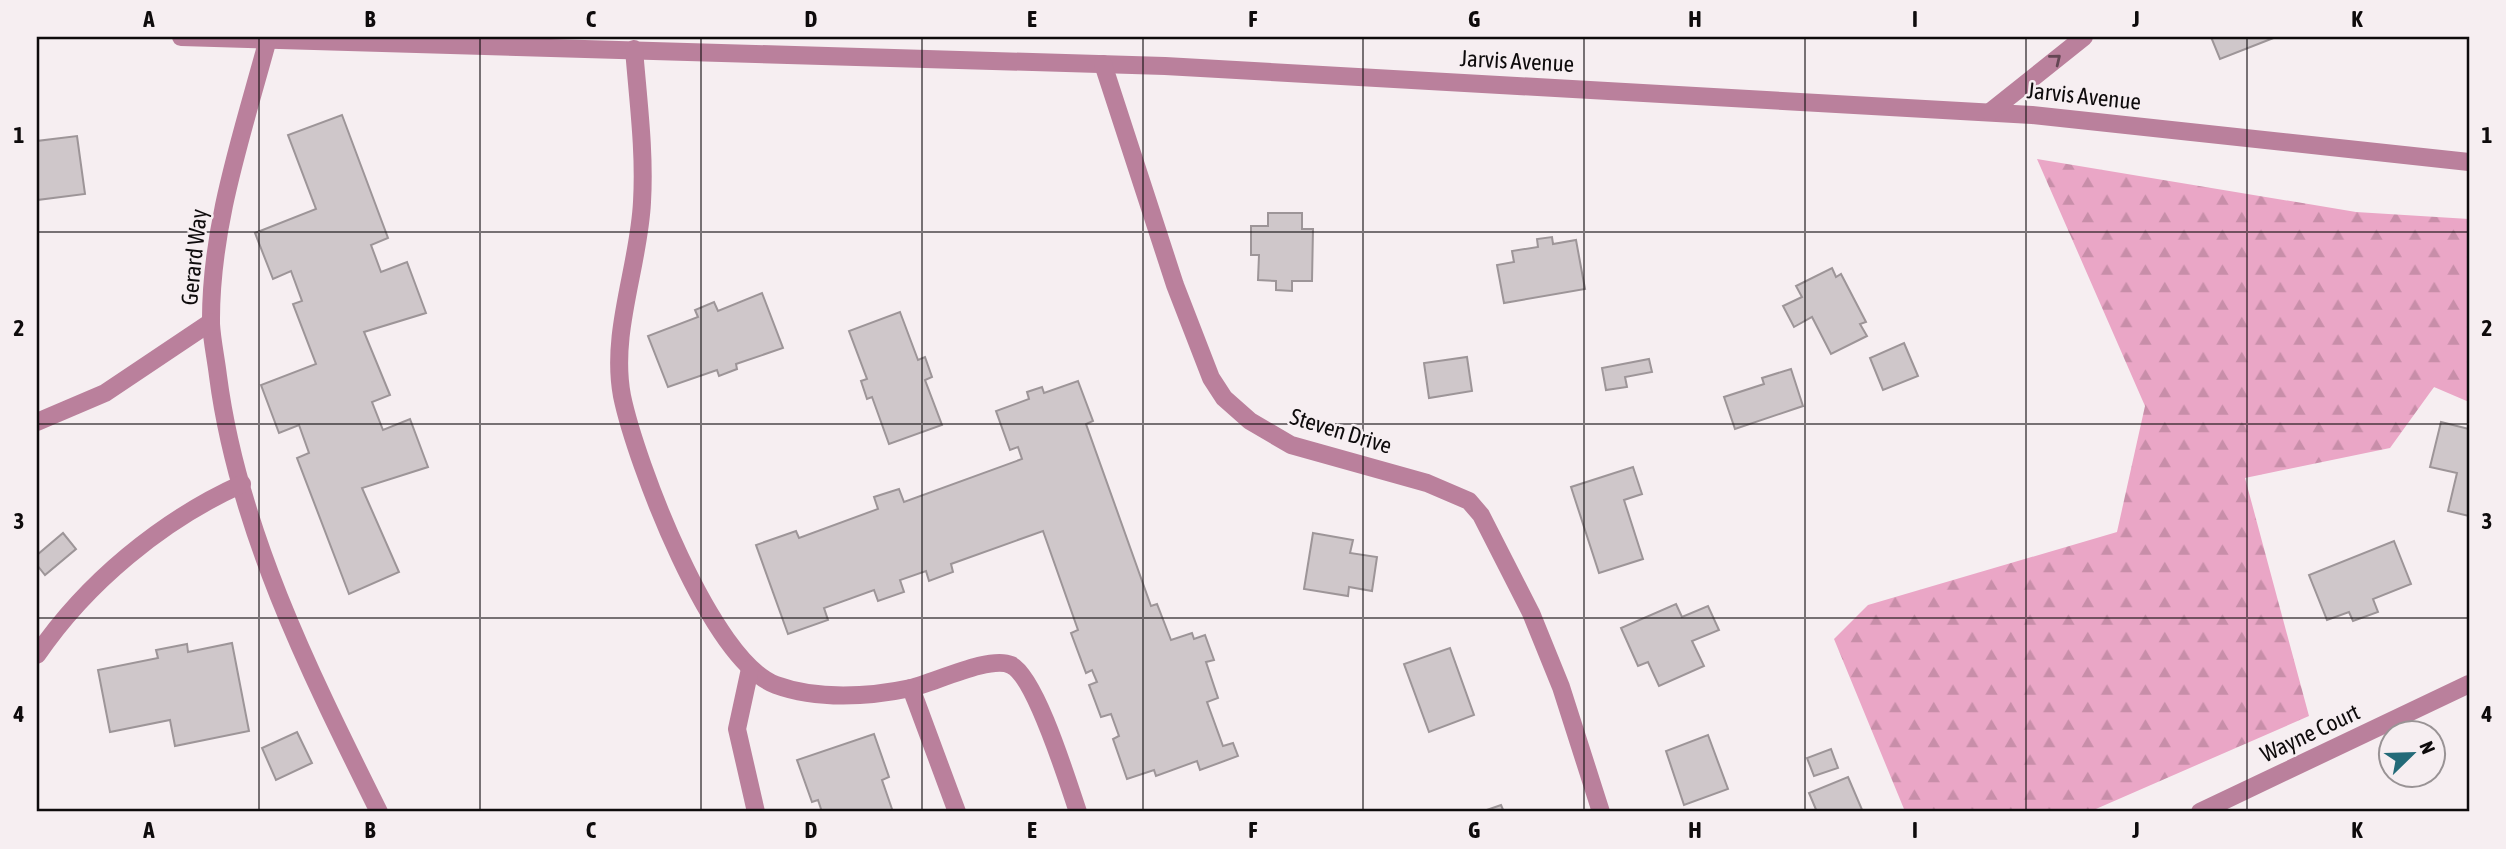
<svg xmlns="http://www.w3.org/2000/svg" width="2506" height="849" font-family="'Asap Condensed',sans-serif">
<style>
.forest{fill:url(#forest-firs)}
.building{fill:#cfc7ca;stroke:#9d9598;stroke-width:2}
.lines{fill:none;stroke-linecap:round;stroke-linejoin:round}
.minor{stroke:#ba809c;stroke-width:18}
.oneway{stroke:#644654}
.grid{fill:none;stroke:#0e0b0c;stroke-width:2;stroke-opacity:0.55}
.labels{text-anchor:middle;stroke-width:5;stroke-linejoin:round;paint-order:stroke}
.street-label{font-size:23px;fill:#0e0b0c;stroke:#f6eef1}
.neatline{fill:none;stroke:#0e0b0c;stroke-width:2.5}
.grid-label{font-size:23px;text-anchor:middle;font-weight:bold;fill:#0e0b0c}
</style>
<defs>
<pattern id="forest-firs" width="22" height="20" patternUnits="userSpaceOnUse" patternTransform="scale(1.75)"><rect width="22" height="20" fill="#eaa6c6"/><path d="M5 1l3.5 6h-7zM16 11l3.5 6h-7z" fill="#c88ea9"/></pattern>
</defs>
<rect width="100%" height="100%" fill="#f6eef1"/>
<polygon class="forest" points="2037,159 2356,212 2469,219 2469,402 2434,387 2390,448 2245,478 2309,716 2089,812 1911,812 1904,809 1834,639 1868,605 2117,532 2145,406"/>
<g class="building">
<polygon points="2211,37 2276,37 2220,59"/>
<polygon points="342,115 388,238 371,245 381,272 407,262 426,313 364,332 390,395 372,402 383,430 410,419 428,467 362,488 399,572 349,594 297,458 309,453 299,425 279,433 261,385 316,364 293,304 302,301 291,271 273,279 255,233 316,209 288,135"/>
<polygon points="77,136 85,194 37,200 37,141"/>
<polygon points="1268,213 1302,213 1302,229 1313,229 1312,281 1292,281 1292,291 1276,290 1276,281 1258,280 1259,255 1251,255 1251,226 1268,226"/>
<polygon points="1552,237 1553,244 1576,240 1585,289 1504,303 1497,265 1514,262 1512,251 1538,247 1537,239"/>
<polygon points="1832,268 1836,277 1841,274 1866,322 1860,324 1867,336 1831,354 1812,317 1794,327 1783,306 1802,297 1796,286"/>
<polygon points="762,293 783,348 736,364 737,369 719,376 717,370 668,387 648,336 698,317 695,310 714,302 718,311"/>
<polygon points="900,312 918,360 925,357 932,377 925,380 942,425 889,444 872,397 867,399 861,381 867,379 849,331"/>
<polygon points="1904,343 1918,376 1883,390 1870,358"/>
<polygon points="1467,357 1472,391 1429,398 1424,363"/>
<polygon points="1649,359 1652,372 1625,377 1627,387 1606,390 1602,368"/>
<polygon points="1791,369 1803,406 1735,429 1724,397 1764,384 1762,378"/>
<polygon points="1078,381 1093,421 1086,424 1151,606 1157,604 1171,640 1192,633 1194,639 1205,635 1214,660 1206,662 1218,698 1207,702 1223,746 1233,743 1238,756 1200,770 1197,761 1156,776 1154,770 1127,779 1113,739 1119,736 1111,714 1101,717 1089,685 1097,682 1092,670 1086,673 1071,633 1078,630 1043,531 951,564 953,572 929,581 926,571 900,580 904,592 878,601 874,590 824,608 828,620 788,634 756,545 796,531 799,538 878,509 874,497 899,489 904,502 1022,459 1018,447 1010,450 996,411 1029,399 1027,392 1042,387 1044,393"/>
<polygon points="2441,422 2469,429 2469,516 2448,511 2457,473 2430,467"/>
<polygon points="1633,467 1642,494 1624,500 1643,559 1599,573 1571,487"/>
<polygon points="63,533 76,549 45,575 37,565 37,555"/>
<polygon points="1313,533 1353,540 1350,553 1377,557 1372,591 1349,587 1348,596 1304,589"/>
<polygon points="2394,541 2411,584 2373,599 2378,612 2353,621 2349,612 2327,620 2309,575"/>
<polygon points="1676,604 1682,617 1708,606 1719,630 1692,641 1704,666 1659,686 1648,662 1638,666 1621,628"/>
<polygon points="232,643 249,731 175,746 170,720 110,732 98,670 158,658 156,650 187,644 188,652"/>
<polygon points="1450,648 1474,715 1429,732 1404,664"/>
<polygon points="297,732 312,763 276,780 262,748"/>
<polygon points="874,734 889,777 882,780 893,812 822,812 818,800 812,802 797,760"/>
<polygon points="1708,735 1728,789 1684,805 1666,751"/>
<polygon points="1831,749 1838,768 1814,776 1807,758"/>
<polygon points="1848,777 1863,812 1817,812 1809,793"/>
<polygon points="1501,805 1504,812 1481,812"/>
</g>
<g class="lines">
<g class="minor">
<polyline points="181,37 1165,66 2032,115 2469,162"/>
<path d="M268,39C243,132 210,226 211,324C212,341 216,359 218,376C238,530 311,675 379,812"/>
<path d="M634,49C638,100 645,151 642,202C639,266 610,332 622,396C636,463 711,661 776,685C817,700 869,697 911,688C934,683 990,655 1011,665C1036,677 1068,783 1078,812"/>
<polyline points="1103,64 1175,285 1211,378 1224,398 1250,421 1291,445 1427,483 1469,501 1481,515 1531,613 1561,687 1601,812"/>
<polyline points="1990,112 2084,37"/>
<polyline points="37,422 105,393 211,322"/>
<path d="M37,655C86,583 162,520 242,484"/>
<polyline points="750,669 737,729 756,812"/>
<polyline points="911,688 957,812"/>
<polyline points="2200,812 2469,684"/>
</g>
</g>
<defs><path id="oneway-chevron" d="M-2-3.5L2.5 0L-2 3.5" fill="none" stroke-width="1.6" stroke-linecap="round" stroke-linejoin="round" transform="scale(1.75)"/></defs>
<use class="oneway" href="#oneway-chevron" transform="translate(2056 59) rotate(-39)"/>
<path class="grid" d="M259,37V812M480,37V812M701,37V812M922,37V812M1143,37V812M1363,37V812M1584,37V812M1805,37V812M2026,37V812M2247,37V812M37,232H2469M37,424H2469M37,618H2469"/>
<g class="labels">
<g class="street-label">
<text transform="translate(1517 61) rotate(3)" y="8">Jarvis Avenue</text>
<text transform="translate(2084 96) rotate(6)" y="8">Jarvis Avenue</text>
<text transform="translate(194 257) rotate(-84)" y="8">Gerard Way</text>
<text transform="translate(1341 431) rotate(17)" y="8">Steven Drive</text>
<text transform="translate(2310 733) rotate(-25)" y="8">Wayne Court</text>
</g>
</g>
<rect width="2506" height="849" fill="none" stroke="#f6eef1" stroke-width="77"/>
<g transform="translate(2412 754) rotate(67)"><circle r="33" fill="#f6eef1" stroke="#999395" stroke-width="2"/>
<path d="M0-5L12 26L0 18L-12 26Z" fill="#236a78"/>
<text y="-10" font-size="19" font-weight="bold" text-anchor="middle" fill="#0e0b0c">N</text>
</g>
<rect x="38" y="38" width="2430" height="772" class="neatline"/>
<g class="grid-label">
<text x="149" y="27">A</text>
<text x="370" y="27">B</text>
<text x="591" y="27">C</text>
<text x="811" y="27">D</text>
<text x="1032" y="27">E</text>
<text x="1253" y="27">F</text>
<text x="1474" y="27">G</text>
<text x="1695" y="27">H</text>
<text x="1915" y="27">I</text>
<text x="2136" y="27">J</text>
<text x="2357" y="27">K</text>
<text x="19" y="143">1</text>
<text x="2487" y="143">1</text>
<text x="19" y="336">2</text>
<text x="2487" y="336">2</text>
<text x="19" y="529">3</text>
<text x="2487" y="529">3</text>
<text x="19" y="722">4</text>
<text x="2487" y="722">4</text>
<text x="149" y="838">A</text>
<text x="370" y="838">B</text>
<text x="591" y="838">C</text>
<text x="811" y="838">D</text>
<text x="1032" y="838">E</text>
<text x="1253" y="838">F</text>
<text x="1474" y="838">G</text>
<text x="1695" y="838">H</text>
<text x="1915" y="838">I</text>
<text x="2136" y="838">J</text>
<text x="2357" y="838">K</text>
</g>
</svg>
